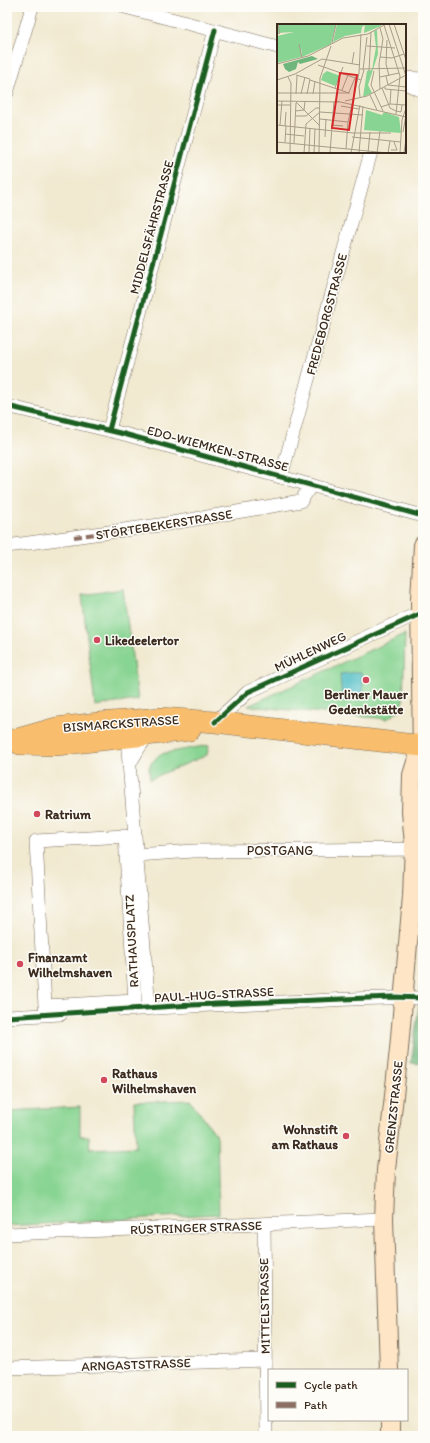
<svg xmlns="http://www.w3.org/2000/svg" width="430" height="1443" font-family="Itim,sans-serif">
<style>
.green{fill:#88d492;stroke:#627f58}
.forest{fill:#6eb67c;stroke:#54704d}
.water{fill:#52c0c7;stroke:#467572}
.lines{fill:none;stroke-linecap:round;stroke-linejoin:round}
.street-casing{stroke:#7b6d5c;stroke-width:14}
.secondary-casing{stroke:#7b6d5c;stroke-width:20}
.primary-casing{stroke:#7b6d5c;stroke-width:22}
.street{stroke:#fff;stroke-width:13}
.secondary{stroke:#fde5c5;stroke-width:18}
.primary{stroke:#f9be6d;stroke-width:21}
.quiet{stroke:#8d6e63;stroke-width:4;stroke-dasharray:8 4;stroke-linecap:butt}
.cycleway-casing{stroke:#fdfcf7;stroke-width:8}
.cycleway{stroke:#1b5e20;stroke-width:5}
.poi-dot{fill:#d1495b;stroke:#fdfcf7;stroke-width:1.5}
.labels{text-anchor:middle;stroke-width:3;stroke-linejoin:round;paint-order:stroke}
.street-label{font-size:13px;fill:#3b2a1e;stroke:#fdfcf7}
.poi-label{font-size:13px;font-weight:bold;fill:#3b2a1e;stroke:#fdfcf7;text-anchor:start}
.inset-road{fill:none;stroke:#a89d89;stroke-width:1}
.view{fill:#d62828;fill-opacity:0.15;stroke:#d62828;stroke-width:2}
.inset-edge{fill:none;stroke:#3b2a1e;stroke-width:2}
</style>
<rect width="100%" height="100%" fill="#fdfcf7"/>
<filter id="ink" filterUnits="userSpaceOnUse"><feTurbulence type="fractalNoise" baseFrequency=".025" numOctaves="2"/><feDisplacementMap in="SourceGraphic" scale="8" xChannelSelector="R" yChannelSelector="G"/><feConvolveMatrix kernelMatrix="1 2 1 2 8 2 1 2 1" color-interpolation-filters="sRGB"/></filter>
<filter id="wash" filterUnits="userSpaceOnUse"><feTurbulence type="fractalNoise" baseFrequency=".012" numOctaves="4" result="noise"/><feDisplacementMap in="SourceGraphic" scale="16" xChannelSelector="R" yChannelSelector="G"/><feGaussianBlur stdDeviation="0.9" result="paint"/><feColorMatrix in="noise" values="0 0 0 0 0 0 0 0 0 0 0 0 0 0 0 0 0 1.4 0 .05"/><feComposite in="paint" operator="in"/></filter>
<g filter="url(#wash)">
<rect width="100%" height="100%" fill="#f1e9d0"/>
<g class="green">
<polygon points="123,589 138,700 95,706 82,595"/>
<polygon points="405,634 403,708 387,719 248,706"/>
<polygon points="209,745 207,755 150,779 149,768 151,763 160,754"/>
<polygon points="190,1100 217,1136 219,1214 7,1226 7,1111 80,1107 80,1136 89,1136 90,1149 136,1147 134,1102"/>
</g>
<polygon class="forest" points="422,983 423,983 423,1064 411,1063"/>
<polygon class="water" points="361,672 364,698 342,701 340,674"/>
</g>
<g filter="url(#ink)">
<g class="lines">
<g class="street-casing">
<g id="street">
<polyline points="125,7 278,47"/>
<polyline points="405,78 423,79"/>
<polyline points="405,83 423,91"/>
<polyline points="7,93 32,7"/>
<polyline points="7,406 124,434 423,516"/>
<polyline points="109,430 215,30"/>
<polyline points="281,477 371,152"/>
<polyline points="7,546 160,525 301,501 311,485"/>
<polyline points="215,722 248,692 410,617 423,613"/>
<polyline points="124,732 127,738 149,1008"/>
<polyline points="129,765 140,746 149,735"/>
<polygon points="125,836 135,1001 45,1006 36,841"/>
<polyline points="137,855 193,851 423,849"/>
<path d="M123,1010C185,1006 248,1003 311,1001C348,999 386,997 423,998"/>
<polyline points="7,1017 61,1014"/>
<polyline points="264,1224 266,1436"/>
<polyline points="7,1234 384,1219"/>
<polyline points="7,1368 265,1360"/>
</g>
</g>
<g class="secondary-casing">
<g id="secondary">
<polyline points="422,758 420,599 423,545"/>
<polyline points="389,1370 384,1219 386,1170 399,1049 412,897 414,844 411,812 412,775 421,746"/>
<polyline points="390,1420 390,1436"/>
</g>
</g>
<g class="primary-casing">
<g id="primary">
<polyline points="7,742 56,728 99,723 161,718 215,722 423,746"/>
<polyline points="20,744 56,745 190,730"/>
</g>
</g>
<use href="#street" class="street"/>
<use href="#secondary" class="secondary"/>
<use href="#primary" class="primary"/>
<polyline class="quiet" points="74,537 160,525"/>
<g class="cycleway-casing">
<g id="cycleway">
<polyline points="7,406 124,434 423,516"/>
<polyline points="109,430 215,30"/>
<polyline points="215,722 248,692 420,614"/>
<polyline points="7,1017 191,1005 393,997 423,998"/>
</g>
</g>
<use href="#cycleway" class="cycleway"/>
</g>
</g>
<g class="poi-dot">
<circle cx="97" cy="640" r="4"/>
<circle cx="366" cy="680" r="4"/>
<circle cx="37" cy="814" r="4"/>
<circle cx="20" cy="964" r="4"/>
<circle cx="104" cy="1080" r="4"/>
<circle cx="346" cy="1136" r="4"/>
</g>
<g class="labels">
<g class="street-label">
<text transform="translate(151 227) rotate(-75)" y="5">MIDDELSFÄHRSTRASSE</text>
<text transform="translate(326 314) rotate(-75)" y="5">FREDEBORGSTRASSE</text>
<text transform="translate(218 448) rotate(15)" y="5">EDO-WIEMKEN-STRASSE</text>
<text transform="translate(164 524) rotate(-9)" y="5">STÖRTEBEKERSTRASSE</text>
<text transform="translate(310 651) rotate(-25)" y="5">MÜHLENWEG</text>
<text transform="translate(121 723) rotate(-4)" y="5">BISMARCKSTRASSE</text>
<text x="280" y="855">POSTGANG</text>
<text transform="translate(131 941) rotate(-93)" y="5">RATHAUSPLATZ</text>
<text transform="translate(214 994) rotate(-3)" y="5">PAUL-HUG-STRASSE</text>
<text transform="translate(393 1107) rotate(-84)" y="5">GRENZSTRASSE</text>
<text transform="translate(196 1227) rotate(-2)" y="5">RÜSTRINGER STRASSE</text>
<text transform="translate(264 1306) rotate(-91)" y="5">MITTELSTRASSE</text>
<text transform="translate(136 1364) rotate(-2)" y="5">ARNGASTSTRASSE</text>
</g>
<g class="poi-label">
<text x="105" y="645">Likedeelertor</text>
<text x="366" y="699" text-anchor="middle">Berliner Mauer<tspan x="366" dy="15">Gedenkstätte</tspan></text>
<text x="45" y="819">Ratrium</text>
<text x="28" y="962">Finanzamt<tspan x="28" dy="15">Wilhelmshaven</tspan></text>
<text x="112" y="1078">Rathaus<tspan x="112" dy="15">Wilhelmshaven</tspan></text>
<text x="338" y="1134" text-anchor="end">Wohnstift<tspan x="338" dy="15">am Rathaus</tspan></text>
</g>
</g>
<g transform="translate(277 24)">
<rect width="129" height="129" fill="#f1e9d0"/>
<path d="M0,0H59L54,20L25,33L24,23V33L0,39V12L17,8L0,9ZM60,0H87L88,1L85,3L84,9L68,12L56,18ZM88,0H104V2L87,9ZM100,6L101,30L91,61L95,69L86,73L90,47L95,46L99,23L97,7ZM50,47L63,52L58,62L44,56L46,50ZM89,86L105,91L107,88L122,93L124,109L87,106Z" fill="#88d492"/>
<path d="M35,32L41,35L23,40L21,38L19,45L12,48L8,45L6,40Z" fill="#6eb67c"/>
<path class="inset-road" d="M112,0L129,52M117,0L129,36M107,1L123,52L119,90M103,4L106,15L102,40L103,65M0,10L3,9L1,0M110,16L109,40L112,52M55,19L59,0M22,20L25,34M90,22L118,24M103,33L115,34L127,30M0,40L31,32L66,14L91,10L109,0M75,40L77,28M41,41L84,56M83,45L129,44M86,46L90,13M92,47L94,8M97,47L94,61L106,87M19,51L33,55M109,52L111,61L129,63M11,53L14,59L13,129M103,53L122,49M0,56L18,50L45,35L83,41M33,56L72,69M108,63V65L129,67M58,64L66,43M105,64L113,84L119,87M65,66L71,51M72,68L78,54M0,69H73M19,70L20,52M24,70L28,53M30,70L33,55M36,70L38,57M93,71L100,86M83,73L82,63L87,46M0,77L62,78M59,77L129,93M68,77L90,72L129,51M19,78L43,102M113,80L114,65M0,81H13M64,82L82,85M104,83L113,80L129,81M18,87L27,86L28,77M119,87L124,88L125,81M19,92H29L39,84H43M43,95L71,98M0,101L76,109H114M3,101L5,77M54,101L66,102M8,102L9,88M126,108L129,91M8,110L27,112M48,113L49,95M75,113L124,118M0,118L111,129M8,118L9,102M17,119L19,79M69,125L71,98L82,49L84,10M114,126H120L117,118M27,129L29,100L43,88L86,91M32,129L33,104M37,129L38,105M38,129H63M42,129L43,54L54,22M53,129L57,77M74,129L83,81M82,129L86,82M91,129L93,108M100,129L103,107M111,129L113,117M123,129L125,96L129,84M127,129L129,115"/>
<path class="view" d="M63,49L80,51L72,106L55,104Z"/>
<rect width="129" height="129" class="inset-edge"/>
</g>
<rect width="430" height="1443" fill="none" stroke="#fdfcf7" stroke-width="24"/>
<rect x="268" y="1369" width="140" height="52" fill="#fdfcf7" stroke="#afa8a0"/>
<rect x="276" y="1382" width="20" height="6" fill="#1b5e20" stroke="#afa8a0"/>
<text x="304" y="1389" font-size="12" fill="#3b2a1e">Cycle path</text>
<rect x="276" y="1402" width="20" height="6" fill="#8d6e63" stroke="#afa8a0"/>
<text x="304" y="1409" font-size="12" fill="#3b2a1e">Path</text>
</svg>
